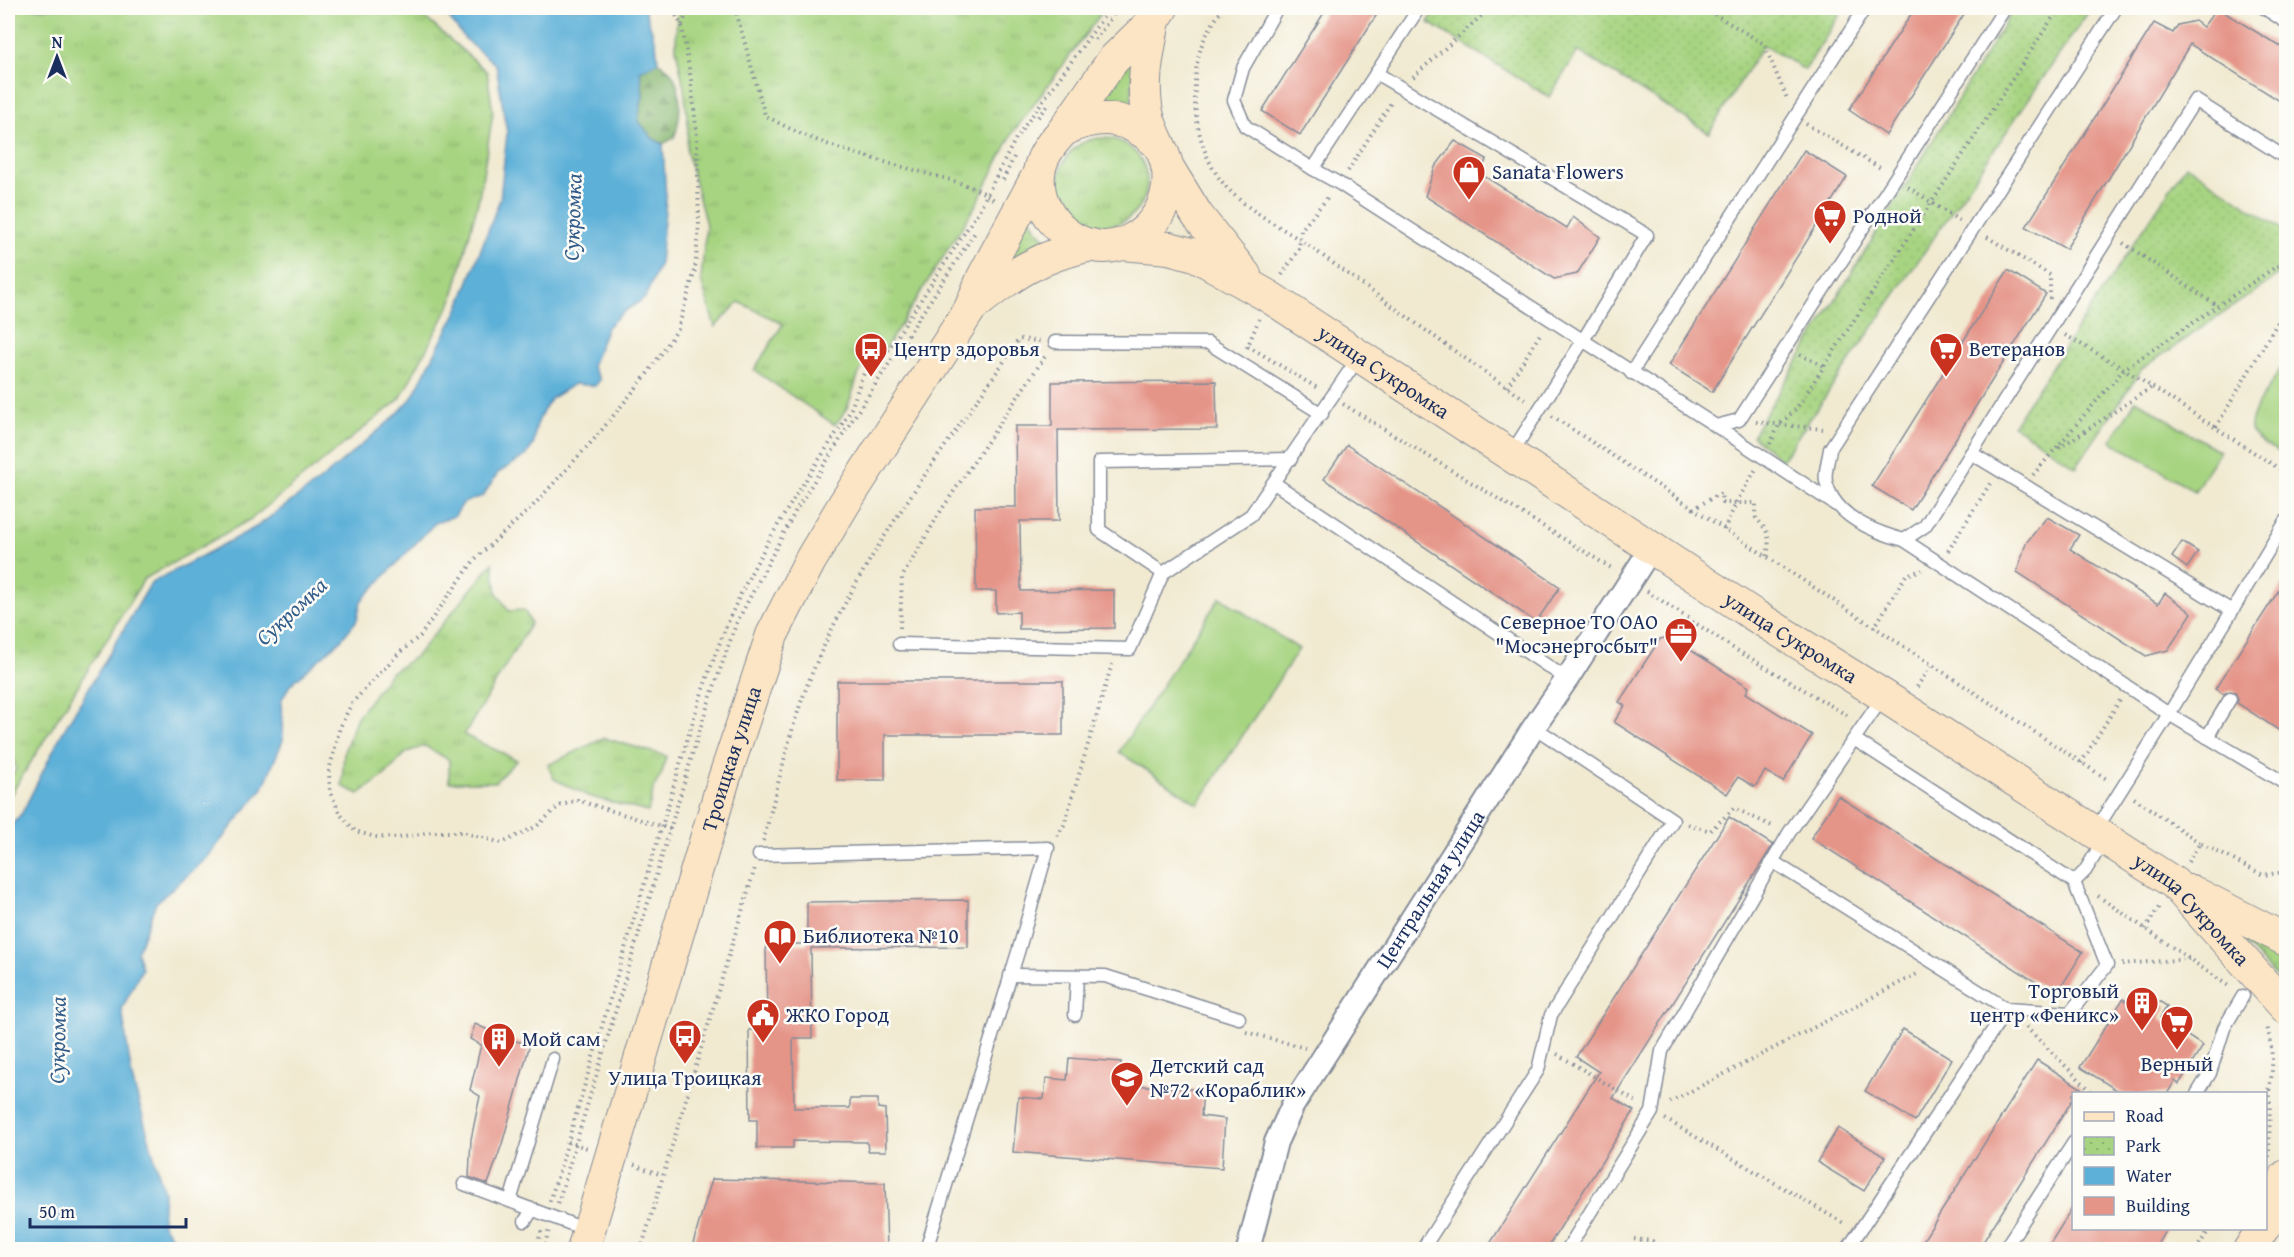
<svg xmlns="http://www.w3.org/2000/svg" width="2294" height="1257" font-family="'Gentium Book Plus',serif">
<style>
.grass{fill:url(#grass-tufts);stroke:#618270;stroke-width:1.5}
.forest{fill:url(#forest-firs);stroke:#507266;stroke-width:1.5}
.park{fill:url(#park-dots);stroke:#618270;stroke-width:1.5}
.pitch{fill:#a7d481;stroke:#618270;stroke-width:1.5}
.water{fill:#5db0d8;stroke:#3c709b;stroke-width:1.5}
.building{fill:#e59488}
.lines{fill:none;stroke-linecap:round;stroke-linejoin:round}
.lane-casing{stroke:#868c98;stroke-width:15}
.street-casing{stroke:#868c98;stroke-width:26}
.secondary-casing{stroke:#868c98;stroke-width:34}
.path{stroke:#868c98;stroke-width:4;stroke-dasharray:1.5 4.5;stroke-linecap:butt}
.lane{stroke:#fff;stroke-width:12}
.street{stroke:#fff;stroke-width:22}
.secondary{stroke:#fce5c4;stroke-width:32}
.labels{text-anchor:middle;stroke-width:5;stroke-linejoin:round;paint-order:stroke}
.poi-label{font-size:21px;fill:#1b2f5e;stroke:#fdfcf7;text-anchor:start}
.street-label{font-size:21px;fill:#1b2f5e;stroke:#fdfcf7}
.water-label{font-size:22px;font-style:italic;fill:#325c89;stroke:#fdfcf7}
</style>
<defs>
<pattern id="grass-tufts" width="24" height="20" patternUnits="userSpaceOnUse" patternTransform="scale(1.5)"><rect width="24" height="20" fill="#a7d481"/><path d="M3 7l-1-3M5 7V3M7 7l1-3M15 17l-1-3M17 17v-4M19 17l1-3" fill="none" stroke="#8fb672"/></pattern>
<pattern id="forest-firs" width="22" height="20" patternUnits="userSpaceOnUse" patternTransform="scale(1.5)"><rect width="22" height="20" fill="#85b66f"/><path d="M5 1l3.5 6h-7zM16 11l3.5 6h-7z" fill="#6c945e"/></pattern>
<pattern id="park-dots" width="8" height="8" patternUnits="userSpaceOnUse" patternTransform="scale(1.5)"><rect width="8" height="8" fill="#a7d481"/><path d="M2 2h.1M6 6h.1" fill="none" stroke="#8fb672" stroke-width="1.8" stroke-linecap="round"/></pattern>
</defs>
<rect width="100%" height="100%" fill="#fdfcf7"/>
<filter id="ink" filterUnits="userSpaceOnUse"><feTurbulence type="fractalNoise" baseFrequency=".0167" numOctaves="2"/><feDisplacementMap in="SourceGraphic" scale="12" xChannelSelector="R" yChannelSelector="G"/><feConvolveMatrix kernelMatrix="1 2 1 2 8 2 1 2 1" color-interpolation-filters="sRGB"/></filter>
<filter id="wash" filterUnits="userSpaceOnUse"><feTurbulence type="fractalNoise" baseFrequency=".008" numOctaves="4" result="noise"/><feDisplacementMap in="SourceGraphic" scale="24" xChannelSelector="R" yChannelSelector="G"/><feGaussianBlur stdDeviation="1.35" result="paint"/><feColorMatrix in="noise" values="0 0 0 0 0 0 0 0 0 0 0 0 0 0 0 0 0 1.4 0 .05"/><feComposite in="paint" operator="in"/></filter>
<g filter="url(#wash)">
<rect width="100%" height="100%" fill="#f1ead1"/>
<g class="grass">
<polygon points="8,8 414,8 487,72 493,113 479,198 452,301 400,399 251,519 144,579 8,799 8,782 16,769 13,758 8,757"/>
<path d="M677,8H1105L1012,134L976,205L885,349C854,366 860,376 848,405C846,412 839,419 835,425L754,370L783,324L739,302L715,327L701,280L706,225L687,152L688,123L684,88L676,48Z"/>
<polygon points="1133,49 1132,105 1097,101"/>
<circle cx="1103" cy="182" r="44"/>
<polygon points="1029,217 1037,230 1048,241 1031,248 1001,267"/>
<polygon points="493,563 497,593 509,611 524,610 531,623 464,735 517,760 495,782 449,782 449,760 425,746 407,752 385,775 359,794 342,786 344,752 357,717 390,673 415,657"/>
<polygon points="604,738 666,756 662,773 654,787 648,812 588,796 554,779 548,765"/>
<polygon points="2216,912 2286,958 2286,988"/>
</g>
<path class="forest" d="M658,62C662,65 668,68 670,71C684,88 681,120 674,138L663,144L652,138L637,120L643,95L640,71Z"/>
<g class="park">
<polygon points="1437,8 1844,8 1805,70 1763,45 1709,133 1578,51 1549,97 1428,22"/>
<polygon points="2014,8 2091,8 1782,460 1752,436"/>
<polygon points="2186,165 2286,232 2286,270 2142,369 2076,467 2013,425"/>
</g>
<g class="pitch">
<path d="M2286,361V456C2277,450 2256,442 2252,432C2245,415 2277,376 2286,361Z"/>
<polygon points="2136,400 2219,451 2195,491 2111,441"/>
<polygon points="1220,597 1299,649 1198,804 1119,752"/>
</g>
<polygon class="water" points="441,8 644,8 656,43 658,62 640,71 643,95 638,120 652,138 663,144 666,199 660,263 645,298 622,313 607,327 592,366 600,380 595,386 574,384 552,398 543,411 536,427 534,443 527,455 498,473 483,496 463,503 455,516 435,523 361,601 357,620 341,640 290,685 281,701 283,740 263,788 206,859 156,903 137,952 142,969 122,1009 132,1078 164,1192 162,1223 173,1239 171,1249 8,1249 8,829 22,813 61,735 151,583 256,527 318,482 394,417 411,399 459,307 500,199 507,133 496,65 466,40"/>
<g id="blocks">
<g class="building">
<polygon points="1327,8 1381,8 1300,135 1262,111"/>
<polygon points="1915,8 1968,8 1886,135 1849,110"/>
<polygon points="2217,8 2286,50 2286,105 2190,44 2066,249 2026,227 2154,23 2173,33 2178,25 2195,21 2203,27"/>
<polygon points="1455,141 1487,159 1479,173 1567,228 1573,217 1600,237 1577,274 1554,279 1425,196 1435,167"/>
<polygon points="1804,150 1847,177 1712,392 1669,365"/>
<polygon points="2008,270 2046,294 1911,510 1872,486"/>
<polygon points="1216,381 1217,429 1058,430 1059,521 1020,521 1021,591 1114,590 1114,628 1019,629 1019,612 996,613 996,591 976,591 975,507 1016,507 1015,426 1052,426 1052,382"/>
<polygon points="1347,445 1560,587 1536,622 1324,479"/>
<polygon points="2047,517 2079,535 2070,549 2158,604 2165,593 2192,613 2168,650 2146,656 2017,572 2026,543"/>
<polygon points="2182,542 2198,552 2187,568 2172,557"/>
<polygon points="2286,579 2286,735 2237,703 2238,699 2235,692 2230,691 2223,694 2215,689"/>
<polygon points="1670,637 1749,687 1746,693 1812,735 1783,782 1765,771 1755,787 1738,777 1727,794 1614,722 1625,706 1619,702 1660,639"/>
<polygon points="837,681 1063,681 1063,735 885,735 885,780 837,780"/>
<polygon points="1838,796 2083,952 2056,995 1811,838"/>
<polygon points="1729,817 1773,845 1613,1098 1634,1111 1546,1250 1486,1250 1599,1072 1576,1057"/>
<polygon points="968,900 968,947 811,948 812,1038 793,1038 794,1108 850,1108 850,1099 878,1099 878,1108 885,1109 886,1151 868,1151 867,1142 793,1141 793,1148 757,1148 757,1120 750,1120 749,1030 767,1030 766,944 807,944 807,902"/>
<polygon points="2147,994 2167,1006 2160,1018 2203,1046 2179,1084 2175,1081 2167,1094 2123,1094 2080,1067 2123,999 2138,1008"/>
<polygon points="475,1024 510,1040 530,1044 502,1144 488,1184 469,1177 471,1139 480,1096 470,1090 481,1045 470,1039"/>
<polygon points="1903,1029 1952,1059 1915,1121 1865,1091"/>
<polygon points="1069,1058 1121,1062 1120,1084 1203,1090 1201,1116 1225,1119 1222,1168 1013,1152 1018,1097 1044,1099 1046,1078 1067,1080"/>
<polygon points="2037,1060 2081,1088 2077,1094 2073,1094 2073,1099 1978,1250 1917,1250"/>
<polygon points="1838,1128 1885,1157 1864,1191 1817,1162"/>
<polygon points="712,1179 885,1183 887,1250 691,1250"/>
<polygon points="2073,1207 2073,1228 2167,1228 2154,1250 2046,1250"/>
</g>
</g>
</g>
<g filter="url(#ink)">
<use href="#blocks" fill-opacity="0" stroke="#868c98" stroke-width="1.5"/>
<g class="lines">
<g class="lane-casing">
<g id="lane">
<polyline points="1277,8 1243,68 1234,100 1245,126 1313,169 1340,184 1716,426 1739,420 2005,8"/>
<path d="M2116,8L1830,449C1829,458 1824,472 1826,481C1833,516 1874,532 1904,540L1925,526L2195,100L2286,158"/>
<polyline points="2264,8 2286,22"/>
<polyline points="1376,73 1647,235 1582,342 1511,454"/>
<polyline points="1313,169 1419,8"/>
<polyline points="1055,342 1208,343 1322,414"/>
<polyline points="1631,373 1865,8"/>
<polyline points="1716,426 1836,505"/>
<polyline points="1971,453 2232,611 2169,714 2286,784"/>
<polyline points="1274,483 1567,679"/>
<polyline points="1904,540 2169,714 2095,831"/>
<polyline points="1163,573 1099,530 1099,462 1291,459"/>
<polyline points="2232,611 2286,521"/>
<polyline points="899,644 1130,649 1163,573 1251,515 1359,357"/>
<polyline points="2207,737 2230,699"/>
<polyline points="1854,739 2074,882 2085,871 2104,840"/>
<polyline points="759,855 1048,848 1018,952 926,1250"/>
<polyline points="1772,861 2007,1009 2070,1013 2107,965 2074,882"/>
<polyline points="1010,975 1105,976 1239,1018"/>
<polyline points="1075,1015 1077,976"/>
<polyline points="2197,1094 2210,1073 2224,1028 2243,996"/>
<polyline points="464,1184 587,1230"/>
<polyline points="510,1201 553,1059"/>
<polyline points="525,1221 533,1209"/>
<polyline points="1422,1250 1538,1070 1551,1015 1673,820 1534,727"/>
<polyline points="1567,1250 1652,1112 1662,1051 1789,833 1883,697"/>
<polyline points="1847,1250 2007,1009"/>
<polyline points="2004,1250 2074,1142"/>
</g>
</g>
<g class="street-casing">
<g id="street">
<path id="s1" d="M1248,1250L1276,1142L1293,1105L1534,727L1567,679L1652,547"/>
</g>
</g>
<g class="secondary-casing">
<g id="secondary">
<path d="M1154,20C1149,49 1142,76 1146,106C1148,128 1162,145 1167,165C1174,196 1156,228 1129,241C1084,263 1034,220 1039,173C1041,156 1053,141 1064,130L1113,60L1154,20L1162,8"/>
<path d="M1064,130C1099,113 1127,115 1156,142"/>
<polyline points="1167,166 1197,215 1245,275"/>
<path id="s2" d="M1122,244L1169,248L1195,255L1268,296L1754,615L1884,696L2174,883L2286,1008"/>
<path d="M973,306C1013,274 1040,255 1092,245"/>
<polyline points="2191,891 2286,940"/>
<polyline points="2266,1225 2280,1202 2286,1176"/>
<path id="s3" d="M583,1250L724,779L772,635L810,561L844,504L970,309L983,277L1039,173"/>
<polyline points="2249,1250 2263,1228"/>
</g>
</g>
<g class="path">
<path d="M735,8L765,115C812,144 868,157 921,172C945,179 974,184 994,200"/>
<path d="M1223,8C1215,20 1206,33 1201,47C1189,87 1194,140 1217,175C1239,208 1278,224 1309,246C1382,298 1453,352 1528,401"/>
<polyline points="1630,8 1636,11 1639,8"/>
<polyline points="1704,8 1764,44 1788,101"/>
<polyline points="682,25 689,8"/>
<polyline points="1095,40 1118,8"/>
<polyline points="1413,77 1490,8"/>
<polyline points="1038,117 1048,104"/>
<polyline points="1806,124 1882,169"/>
<polyline points="1348,171 1392,101"/>
<polyline points="1003,180 1014,157"/>
<polyline points="1908,187 1960,221"/>
<polyline points="1987,237 2050,275 2050,299"/>
<polyline points="2123,243 2218,306"/>
<polyline points="1282,275 1299,249 1301,230 1329,196"/>
<polyline points="2065,335 2124,369 2286,473"/>
<polyline points="1248,346 1319,389"/>
<polyline points="1247,348 1259,319"/>
<polyline points="1800,355 1824,366"/>
<polyline points="1507,387 1542,331"/>
<polyline points="1343,404 1613,569"/>
<polyline points="1552,416 2108,780"/>
<polyline points="1756,422 1823,429"/>
<polyline points="2216,427 2286,308"/>
<polyline points="1770,444 1779,425 1796,409 2059,8"/>
<polyline points="2059,448 2152,387"/>
<polyline points="2033,475 2124,369 2286,260"/>
<path d="M1693,509L1721,493L1722,503H1756V518C1770,533 1770,537 1767,558"/>
<polyline points="1724,530 1736,503 1756,469"/>
<polyline points="1948,551 1991,482"/>
<polyline points="1647,591 1733,648 1850,717"/>
<polyline points="900,628 902,577 942,509 1046,355"/>
<polyline points="1874,628 1906,575 1922,570"/>
<polyline points="1917,687 1931,665"/>
<polyline points="2081,763 2120,700"/>
<polyline points="2134,798 2200,843"/>
<polyline points="1688,824 1710,831 1734,808 1774,827"/>
<polyline points="670,829 577,800 559,806 537,826 502,843 462,832 432,832 398,838 375,837 355,831 341,815 330,792 329,771 340,727 352,703 399,653 420,636 475,559 532,507 596,437 648,373 678,329 695,270 699,225 697,136 691,80 682,26 672,8"/>
<polyline points="1057,836 1064,825 1112,664"/>
<path d="M763,841C779,784 790,725 813,671C862,552 948,446 1019,339L1040,341"/>
<polyline points="2188,862 2200,843 2263,875 2286,872"/>
<polyline points="2098,896 2230,987"/>
<polyline points="2145,929 2161,904"/>
<polyline points="2122,964 2189,959"/>
<polyline points="2026,1027 2094,1094"/>
<polyline points="1246,1032 1305,1048"/>
<polyline points="1557,1054 1638,1103"/>
<path d="M2266,1095C2276,1074 2272,1048 2267,1026"/>
<polyline points="1670,1102 1919,973"/>
<polyline points="1665,1119 1845,1224"/>
<polyline points="568,1142 587,1148"/>
<polyline points="2269,1157 2270,1086"/>
<polyline points="634,1165 662,1175"/>
<path d="M550,1201C588,1076 624,949 663,823C683,755 701,686 729,620C759,549 803,484 845,420C862,393 854,369 887,352L978,212L1016,138L1110,8"/>
<polyline points="558,1203 703,719 736,624 796,510 856,414 976,231"/>
<polyline points="1634,1239 1652,1241 1665,1250"/>
<polyline points="536,1250 542,1229"/>
<polyline points="543,1250 549,1230"/>
<polyline points="641,1250 755,868"/>
<polyline points="2196,1250 2210,1228"/>
</g>
<use href="#lane" class="lane"/>
<use href="#street" class="street"/>
<use href="#secondary" class="secondary"/>
</g>
</g>
<defs>
<g id="shop-pin" transform="scale(1.725)"><path d="M0 17L-7.5 6A9.5 9.5 0 1 1 7.5 6Z" fill="#c8321e" stroke="#fdfcf7"/><path d="M-5-2.5h2.3a2.7 3.5 0 0 1 5.4 0H5L5.5 6h-11ZM-1.5-2.5h3a1.5 2.3 0 0 0-3 0Z" fill="#fff"/></g>
<g id="supermarket-pin" transform="scale(1.725)"><path d="M0 17L-7.5 6A9.5 9.5 0 1 1 7.5 6Z" fill="#c8321e" stroke="#fdfcf7"/><path d="M-6-5.5h2.5l.6 2H6L4.5 2H-2.5L-4.4-4H-6ZM-1.5 3.2a1.3 1.3 0 1 0 .1 0ZM3 3.2a1.3 1.3 0 1 0 .1 0Z" fill="#fff"/></g>
<g id="bus-pin" transform="scale(1.725)"><path d="M0 17L-7.5 6A9.5 9.5 0 1 1 7.5 6Z" fill="#c8321e" stroke="#fdfcf7"/><path d="M-5-6H5V4H4V6H2V4H-2V6H-4V4H-5ZM-3.5-4V0h7V-4ZM-3.5 1.2v1.5H-2V1.2ZM2 1.2v1.5H3.5V1.2Z" fill="#fff"/></g>
<g id="office-pin" transform="scale(1.725)"><path d="M0 17L-7.5 6A9.5 9.5 0 1 1 7.5 6Z" fill="#c8321e" stroke="#fdfcf7"/><path d="M-6-3h4V-5.5h4V-3h4V5H-6ZM-1-4.5V-3h2v-1.5ZM-6 0V1H6V0Z" fill="#fff"/></g>
<g id="library-pin" transform="scale(1.725)"><path d="M0 17L-7.5 6A9.5 9.5 0 1 1 7.5 6Z" fill="#c8321e" stroke="#fdfcf7"/><path d="M-6-4Q-3-5.5-.7-3.5V5Q-3 3-6 4ZM6-4Q3-5.5 .7-3.5V5Q3 3 6 4Z" fill="#fff"/></g>
<g id="building-pin" transform="scale(1.725)"><path d="M0 17L-7.5 6A9.5 9.5 0 1 1 7.5 6Z" fill="#c8321e" stroke="#fdfcf7"/><path d="M-4-6H4V6H1V3H-1V6H-4ZM-2.5-4.3h1.7v1.8h-1.7ZM.8-4.3h1.7v1.8H.8ZM-2.5-1h1.7V.8h-1.7ZM.8-1h1.7V.8H.8Z" fill="#fff"/></g>
<g id="civic-pin" transform="scale(1.725)"><path d="M0 17L-7.5 6A9.5 9.5 0 1 1 7.5 6Z" fill="#c8321e" stroke="#fdfcf7"/><path d="M-.6-6.5H3V-4.5H.6V-3L4-1V1h2V6H-6V1h2V-1L-.6-3ZM-1.2 2.5V6h2.4V2.5Z" fill="#fff"/></g>
<g id="school-pin" transform="scale(1.725)"><path d="M0 17L-7.5 6A9.5 9.5 0 1 1 7.5 6Z" fill="#c8321e" stroke="#fdfcf7"/><path d="M0-5L7-2L0 1L-7-2ZM-4 1L0 2.5L4 1V4Q0 6-4 4Z" fill="#fff"/></g>
</defs>
<g fill-rule="evenodd">
<use href="#shop-pin" x="1469" y="172"/>
<use href="#supermarket-pin" x="1830" y="216"/>
<use href="#bus-pin" x="871" y="349"/>
<use href="#supermarket-pin" x="1946" y="349"/>
<use href="#office-pin" x="1681" y="634"/>
<use href="#library-pin" x="780" y="936"/>
<use href="#building-pin" x="2142" y="1003"/>
<use href="#civic-pin" x="763" y="1015"/>
<use href="#supermarket-pin" x="2177" y="1022"/>
<use href="#bus-pin" x="685" y="1036"/>
<use href="#building-pin" x="499" y="1039"/>
<use href="#school-pin" x="1127" y="1078"/>
</g>
<g class="labels">
<g class="poi-label">
<text x="1492" y="179">Sanata Flowers</text>
<text x="1853" y="223">Родной</text>
<text x="894" y="356">Центр здоровья</text>
<text x="1969" y="356">Ветеранов</text>
<text x="1658" y="629" text-anchor="end">Северное ТО ОАО<tspan x="1658" dy="24">"Мосэнергосбыт"</tspan></text>
<text x="803" y="943">Библиотека №10</text>
<text x="2119" y="998" text-anchor="end">Торговый<tspan x="2119" dy="24">центр «Феникс»</tspan></text>
<text x="786" y="1022">ЖКО Город</text>
<text x="522" y="1046">Мой сам</text>
<text x="2177" y="1071" text-anchor="middle">Верный</text>
<text x="1150" y="1073">Детский сад<tspan x="1150" dy="24">№72 «Кораблик»</tspan></text>
<text x="685" y="1085" text-anchor="middle">Улица Троицкая</text>
</g>
<g class="street-label">
<text dy="7" stroke="none"><textPath href="#s2" startOffset="296">улица Сукромка</textPath></text>
<text dy="7" stroke="none"><textPath href="#s2" startOffset="782">улица Сукромка</textPath></text>
<text dy="7" stroke="none"><textPath href="#s3" startOffset="513">Троицкая улица</textPath></text>
<text dy="7" stroke="none"><textPath href="#s1" startOffset="408">Центральная улица</textPath></text>
<text dy="7" stroke="none"><textPath href="#s2" startOffset="1268">улица Сукромка</textPath></text>
</g>
<g class="water-label">
<text transform="translate(572 217) rotate(-88)" y="8">Сукромка</text>
<text transform="translate(291 611) rotate(-43)" y="8">Сукромка</text>
<text transform="translate(57 1040) rotate(-89)" y="8">Сукромка</text>
</g>
</g>
<rect width="2294" height="1257" fill="none" stroke="#fdfcf7" stroke-width="30"/>
<rect x="2072" y="1092" width="195" height="138" fill="#fdfcf7" stroke="#a3aaba" stroke-width="1.5"/>
<rect x="2084" y="1112" width="30" height="9" fill="#fce5c4" stroke="#a3aaba" stroke-width="1.5"/>
<text x="2126" y="1122" font-size="18" fill="#1b2f5e">Road</text>
<rect x="2084" y="1137" width="30" height="18" fill="url(#park-dots)" stroke="#a3aaba" stroke-width="1.5"/>
<text x="2126" y="1152" font-size="18" fill="#1b2f5e">Park</text>
<rect x="2084" y="1167" width="30" height="18" fill="#5db0d8" stroke="#a3aaba" stroke-width="1.5"/>
<text x="2126" y="1182" font-size="18" fill="#1b2f5e">Water</text>
<rect x="2084" y="1197" width="30" height="18" fill="#e59488" stroke="#a3aaba" stroke-width="1.5"/>
<text x="2126" y="1212" font-size="18" fill="#1b2f5e">Building</text>
<g transform="translate(57 57)" stroke="#fdfcf7" stroke-width="4.5" paint-order="stroke">
<path d="M0-4.5L10 22L0 15L-10 22Z" fill="#1b2f5e"/>
<text y="-9" font-size="16" font-weight="bold" text-anchor="middle" fill="#1b2f5e">N</text>
</g>
<path d="M30 1218v9h156v-9" fill="none" stroke="#1b2f5e" stroke-width="3"/>
<text x="39" y="1218" font-size="18" fill="#1b2f5e" stroke="#fdfcf7" stroke-width="4.5" paint-order="stroke">50 m</text>
</svg>
